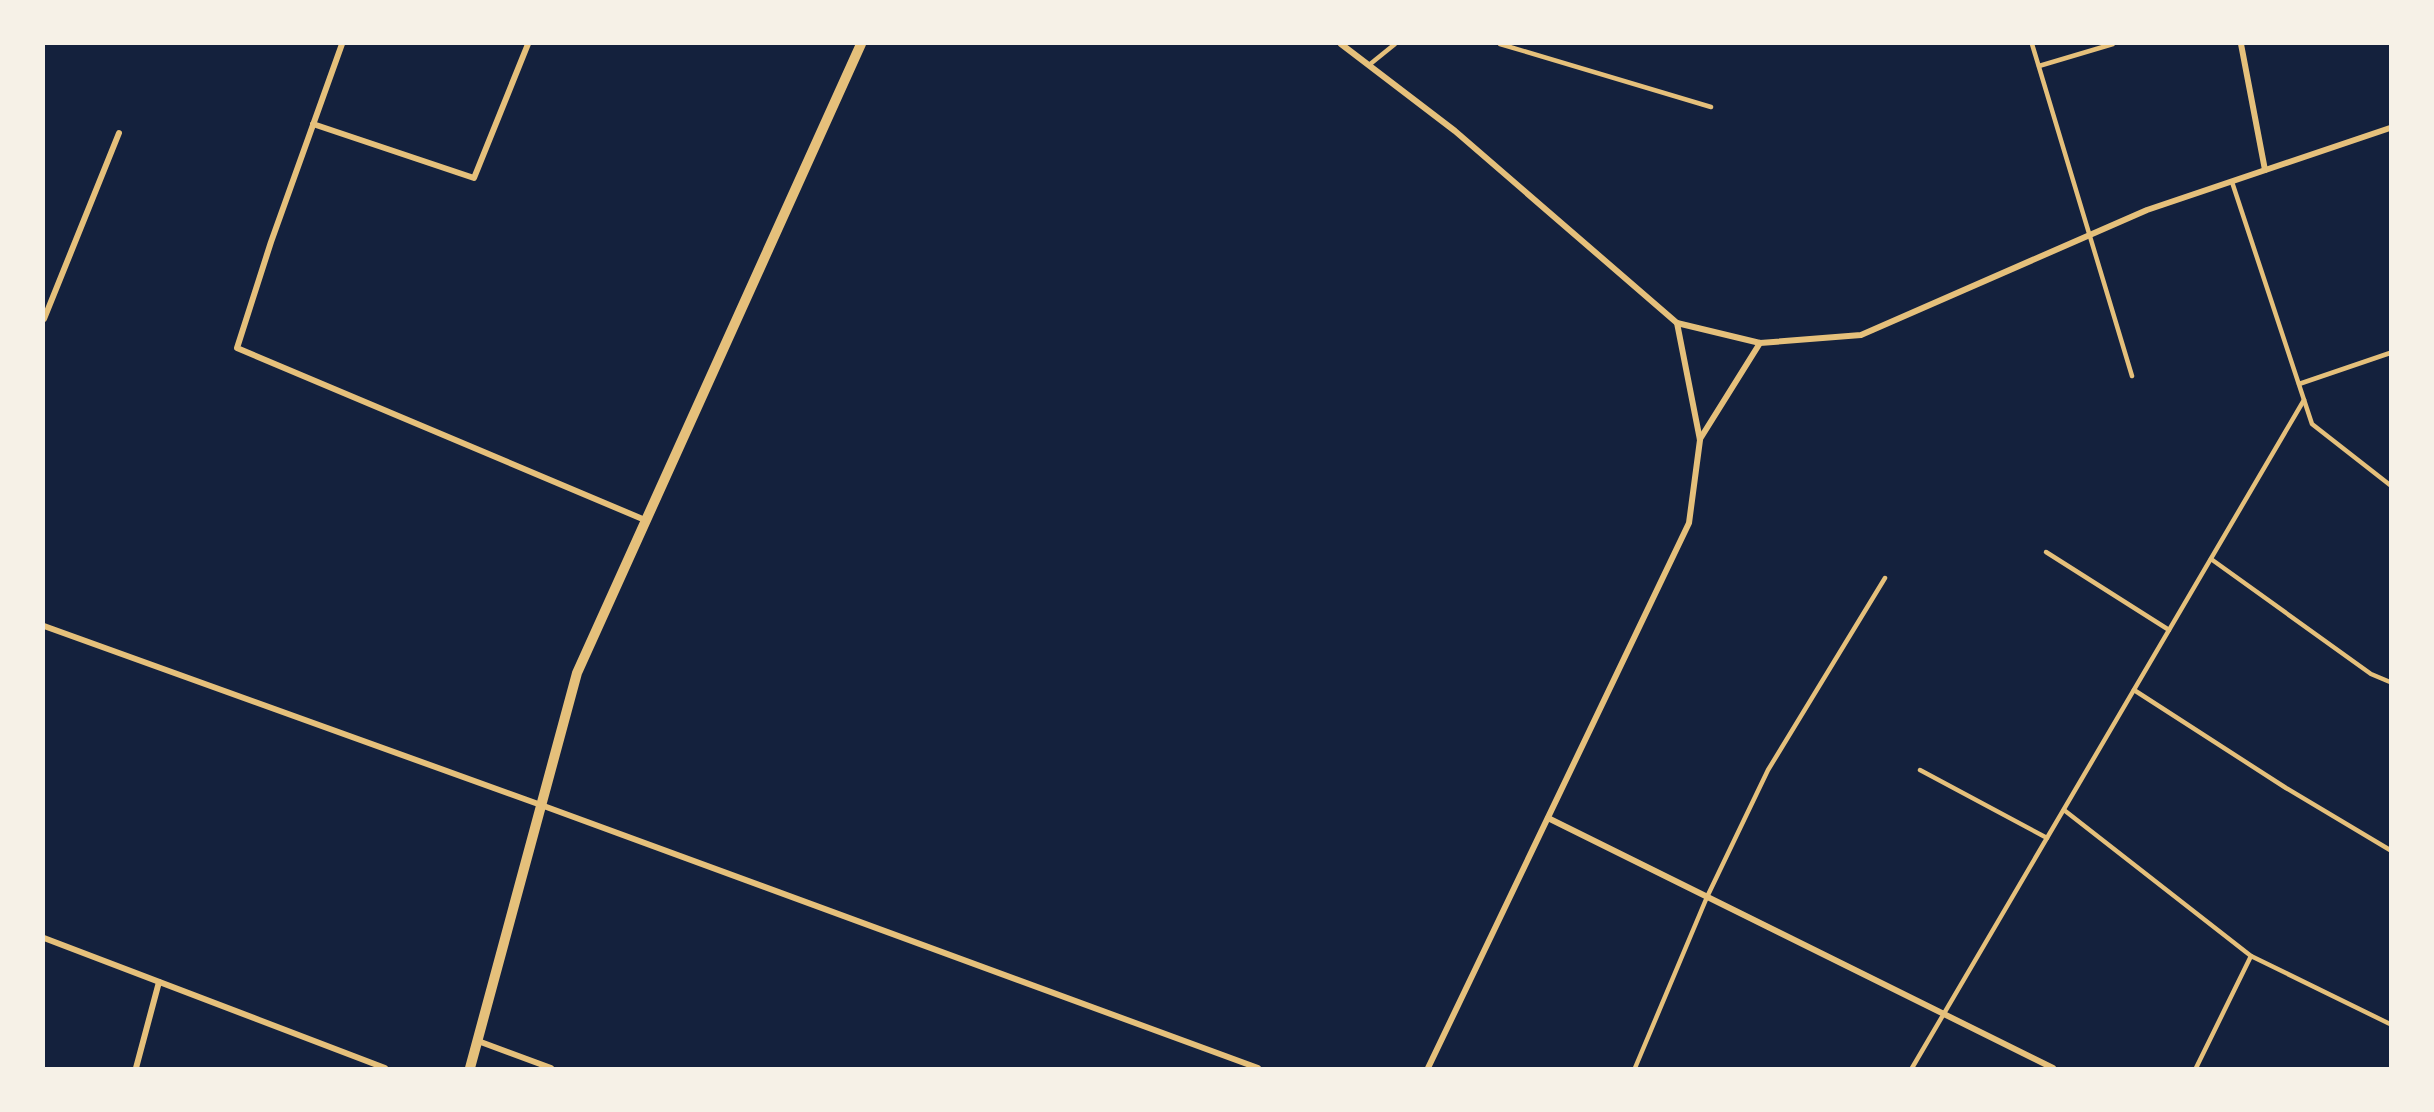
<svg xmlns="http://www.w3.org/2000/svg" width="2434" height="1112" font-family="'Roboto Serif',serif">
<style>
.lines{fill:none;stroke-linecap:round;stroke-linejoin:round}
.service{stroke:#e5c07b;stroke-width:4.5}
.minor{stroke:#e5c07b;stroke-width:6}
.tertiary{stroke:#e5c07b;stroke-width:10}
</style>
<rect width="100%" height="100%" fill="#14213d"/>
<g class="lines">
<g class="service">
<polyline points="1500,44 1711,107"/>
<polyline points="2032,44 2132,376"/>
<polyline points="1369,65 1395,44"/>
<polyline points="2039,66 2113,44"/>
<polyline points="2232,182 2312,424 2390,485"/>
<polyline points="2299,384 2390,353"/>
<polyline points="2046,552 2169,630"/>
<polyline points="2211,559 2371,674 2390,682"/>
<polyline points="2134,690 2286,788 2390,850"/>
<polyline points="1920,770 2047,838"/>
<polyline points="2064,810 2251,956 2390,1024"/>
<polyline points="1635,1068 1707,897 1768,770 1885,578"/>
<polyline points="1912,1068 2304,400"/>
<polyline points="2196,1068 2251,956"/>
</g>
<g class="minor">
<polyline points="342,44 271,242 237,348 645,520"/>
<polyline points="1341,44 1455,131 1677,323 1760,343 1861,335 2147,210 2390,128"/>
<polyline points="2241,44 2265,170"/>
<polyline points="313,124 474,178 528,44"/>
<polyline points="44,319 119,133"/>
<polyline points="1700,439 1760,343"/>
<polyline points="44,626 541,805 1258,1068"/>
<polyline points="1548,818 2053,1068"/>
<polyline points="44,938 385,1068"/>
<polyline points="478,1041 551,1068"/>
<polyline points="136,1068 159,982"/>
<polyline points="1428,1068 1689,523 1700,440 1677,323"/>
</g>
<polyline class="tertiary" points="470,1068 577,673 861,44"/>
</g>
<rect width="2434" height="1112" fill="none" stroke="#f6f1e7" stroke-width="90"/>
</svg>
